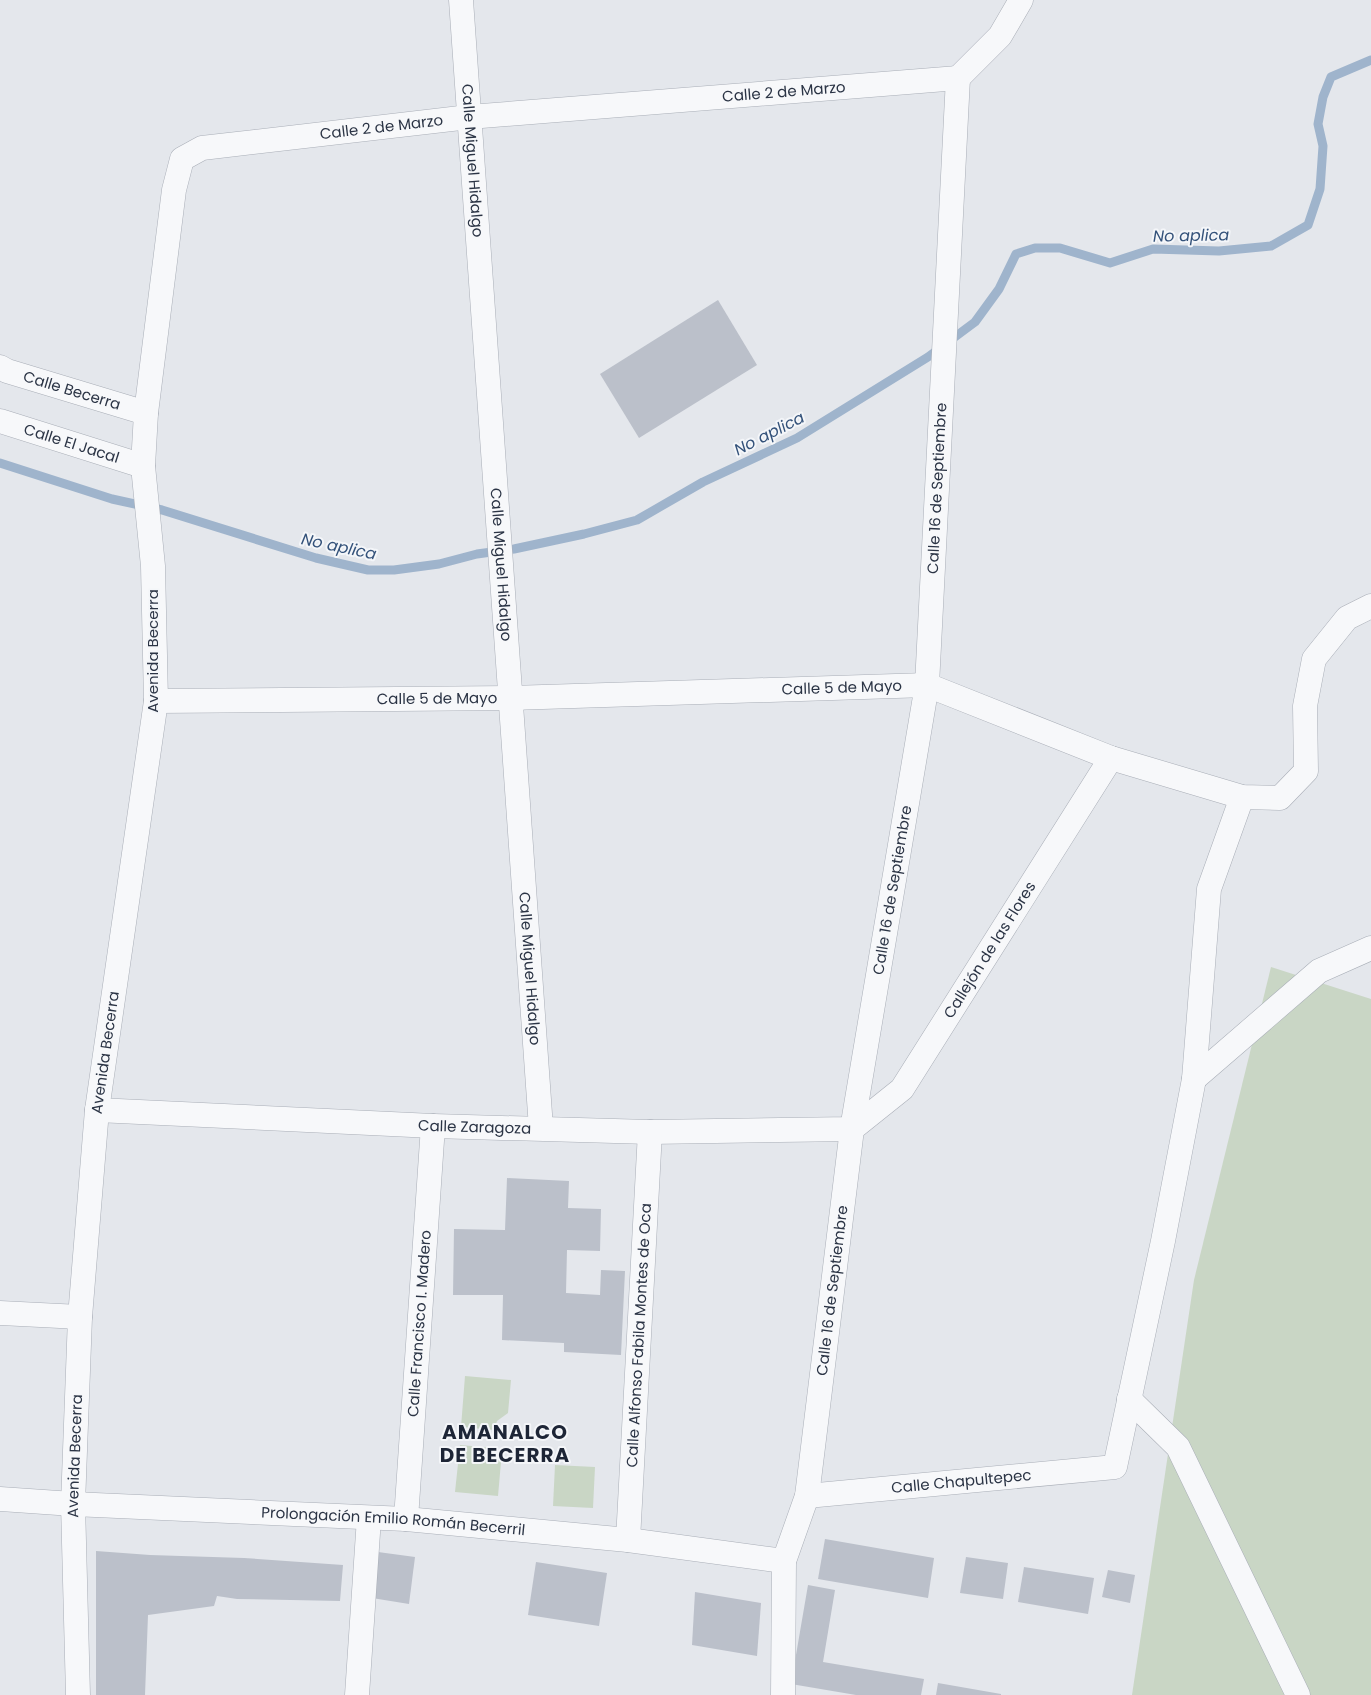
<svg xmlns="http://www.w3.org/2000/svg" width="1371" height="1695" font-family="Poppins,sans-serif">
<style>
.green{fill:#c9d6c5}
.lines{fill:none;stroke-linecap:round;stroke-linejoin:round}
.stream{stroke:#9fb4cc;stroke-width:9}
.building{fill:#bbc0ca}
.street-casing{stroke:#a9aeb7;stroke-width:25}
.street{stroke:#f7f8fa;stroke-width:24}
.labels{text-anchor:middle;stroke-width:4;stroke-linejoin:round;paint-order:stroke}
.street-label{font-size:15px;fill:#2b3445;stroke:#f4f6f9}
.water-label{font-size:16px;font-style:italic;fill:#34527a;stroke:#f4f6f9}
.district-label{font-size:20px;font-weight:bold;letter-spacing:1px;fill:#1d2536;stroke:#f4f6f9}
</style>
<rect width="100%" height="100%" fill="#e4e7ec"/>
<g class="green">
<polygon points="1271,967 1371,999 1371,1695 1132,1695 1194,1280"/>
<polygon points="465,1376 511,1380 508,1413 497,1421 494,1430 461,1427"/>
<polygon points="460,1445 494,1448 498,1459 501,1462 498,1496 455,1492"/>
<polygon points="555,1465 595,1467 593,1508 553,1506"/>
</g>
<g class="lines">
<polyline class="stream" points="0,463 112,499 162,510 316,558 368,570 394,570 439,564 477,554 514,549 584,534 637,520 703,482 797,438 928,357 975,322 999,289 1016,254 1035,248 1060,248 1110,263 1153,249 1219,251 1271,246 1308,225 1320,189 1323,146 1318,124 1323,97 1331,77 1371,60"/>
</g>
<g class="building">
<polygon points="718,300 757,365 639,438 600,374"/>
<polygon points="507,1178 569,1181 568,1208 601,1209 600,1251 567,1250 566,1293 600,1295 601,1270 625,1271 621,1355 564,1352 564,1343 502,1340 503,1295 453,1295 454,1229 505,1230"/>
<polygon points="825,1539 934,1558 928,1598 818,1579"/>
<polygon points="96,1551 150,1555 244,1558 343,1565 340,1601 237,1599 217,1596 214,1606 148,1615 145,1695 96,1695"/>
<polygon points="378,1552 415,1557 409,1604 372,1598"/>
<polygon points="966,1557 1008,1563 1003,1599 960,1593"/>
<polygon points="536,1562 607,1573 599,1626 528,1615"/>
<polygon points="1024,1567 1094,1578 1088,1614 1018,1602"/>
<polygon points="1108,1570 1135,1575 1130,1603 1102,1597"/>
<polygon points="808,1585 835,1590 823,1662 924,1679 921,1695 856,1695 791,1684"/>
<polygon points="695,1592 761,1603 757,1656 692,1645"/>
<polygon points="938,1683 1001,1694 1001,1695 936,1695"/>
</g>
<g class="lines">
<g class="street-casing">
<g id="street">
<path id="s1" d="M461,0L541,1128"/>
<polyline points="958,78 1000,36 1021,0"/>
<path id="s2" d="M0,367L7,371L146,413"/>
<path id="s3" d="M0,421L143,466"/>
<path id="s4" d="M156,701L511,698L927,685L1111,758L1242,797L1280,798L1306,771L1305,706L1314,659L1347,618L1371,606"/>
<polyline points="1194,1079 1319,971 1371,948"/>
<path id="s5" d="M97,1110L433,1126L650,1132L852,1129L902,1089L1111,758"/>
<polyline points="0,1313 80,1317"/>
<polyline points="1129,1399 1178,1447 1298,1695"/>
<path id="s6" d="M807,1496L1115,1467L1163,1241L1194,1079L1209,889L1242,797"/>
<path id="s7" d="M0,1499L73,1504L406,1519L628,1540L784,1561"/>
<path id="s8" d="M406,1519L433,1126"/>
<path id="s9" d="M628,1540L650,1132"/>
<path id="s10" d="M78,1695L73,1504L80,1317L97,1110L156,701L153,566L143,466L146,413L174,190L182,159L202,148L469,117L958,78"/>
<polyline points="357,1695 369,1518"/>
<path id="s11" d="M783,1695L784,1561L807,1496L852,1129L927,685L958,78"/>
</g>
</g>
<use href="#street" class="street"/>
</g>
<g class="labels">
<g class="street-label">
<text dy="5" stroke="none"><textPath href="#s10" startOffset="2152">Calle 2 de Marzo</textPath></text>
<text dy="5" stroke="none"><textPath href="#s10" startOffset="1748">Calle 2 de Marzo</textPath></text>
<text dy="5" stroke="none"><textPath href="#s1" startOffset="161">Calle Miguel Hidalgo</textPath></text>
<text dy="5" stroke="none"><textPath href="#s2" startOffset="76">Calle Becerra</textPath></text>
<text dy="5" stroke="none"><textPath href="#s3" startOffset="75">Calle El Jacal</textPath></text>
<text dy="5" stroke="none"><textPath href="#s11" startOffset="1220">Calle 16 de Septiembre</textPath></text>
<text dy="5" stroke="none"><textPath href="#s1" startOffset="566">Calle Miguel Hidalgo</textPath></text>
<text transform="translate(153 651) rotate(-90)" y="5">Avenida Becerra</text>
<text dy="5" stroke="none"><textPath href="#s4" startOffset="686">Calle 5 de Mayo</textPath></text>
<text dy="5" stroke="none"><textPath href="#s4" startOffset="281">Calle 5 de Mayo</textPath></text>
<text dy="5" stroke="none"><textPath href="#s11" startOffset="815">Calle 16 de Septiembre</textPath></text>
<text dy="5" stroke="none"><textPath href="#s5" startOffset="984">Callejón de las Flores</textPath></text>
<text dy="5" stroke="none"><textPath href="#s1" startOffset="971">Calle Miguel Hidalgo</textPath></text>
<text dy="5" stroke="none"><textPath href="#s10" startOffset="644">Avenida Becerra</textPath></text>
<text dy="5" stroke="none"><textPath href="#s5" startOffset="378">Calle Zaragoza</textPath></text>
<text dy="5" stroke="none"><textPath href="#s11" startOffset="410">Calle 16 de Septiembre</textPath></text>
<text dy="5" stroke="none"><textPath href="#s8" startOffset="196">Calle Francisco I. Madero</textPath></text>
<text dy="5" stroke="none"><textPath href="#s9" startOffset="205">Calle Alfonso Fabila Montes de Oca</textPath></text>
<text dy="5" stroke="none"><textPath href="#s10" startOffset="239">Avenida Becerra</textPath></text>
<text dy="5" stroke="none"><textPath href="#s6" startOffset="155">Calle Chapultepec</textPath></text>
<text dy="5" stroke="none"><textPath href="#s7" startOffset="394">Prolongación Emilio Román Becerril</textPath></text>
</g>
<g class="water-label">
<text transform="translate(1191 235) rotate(-1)" y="6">No aplica</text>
<text transform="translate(769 433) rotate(-27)" y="6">No aplica</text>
<text transform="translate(339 546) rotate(12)" y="6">No aplica</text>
</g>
<g class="district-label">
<text x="505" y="1439">AMANALCO<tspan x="505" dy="23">DE BECERRA</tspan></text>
</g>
</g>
</svg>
